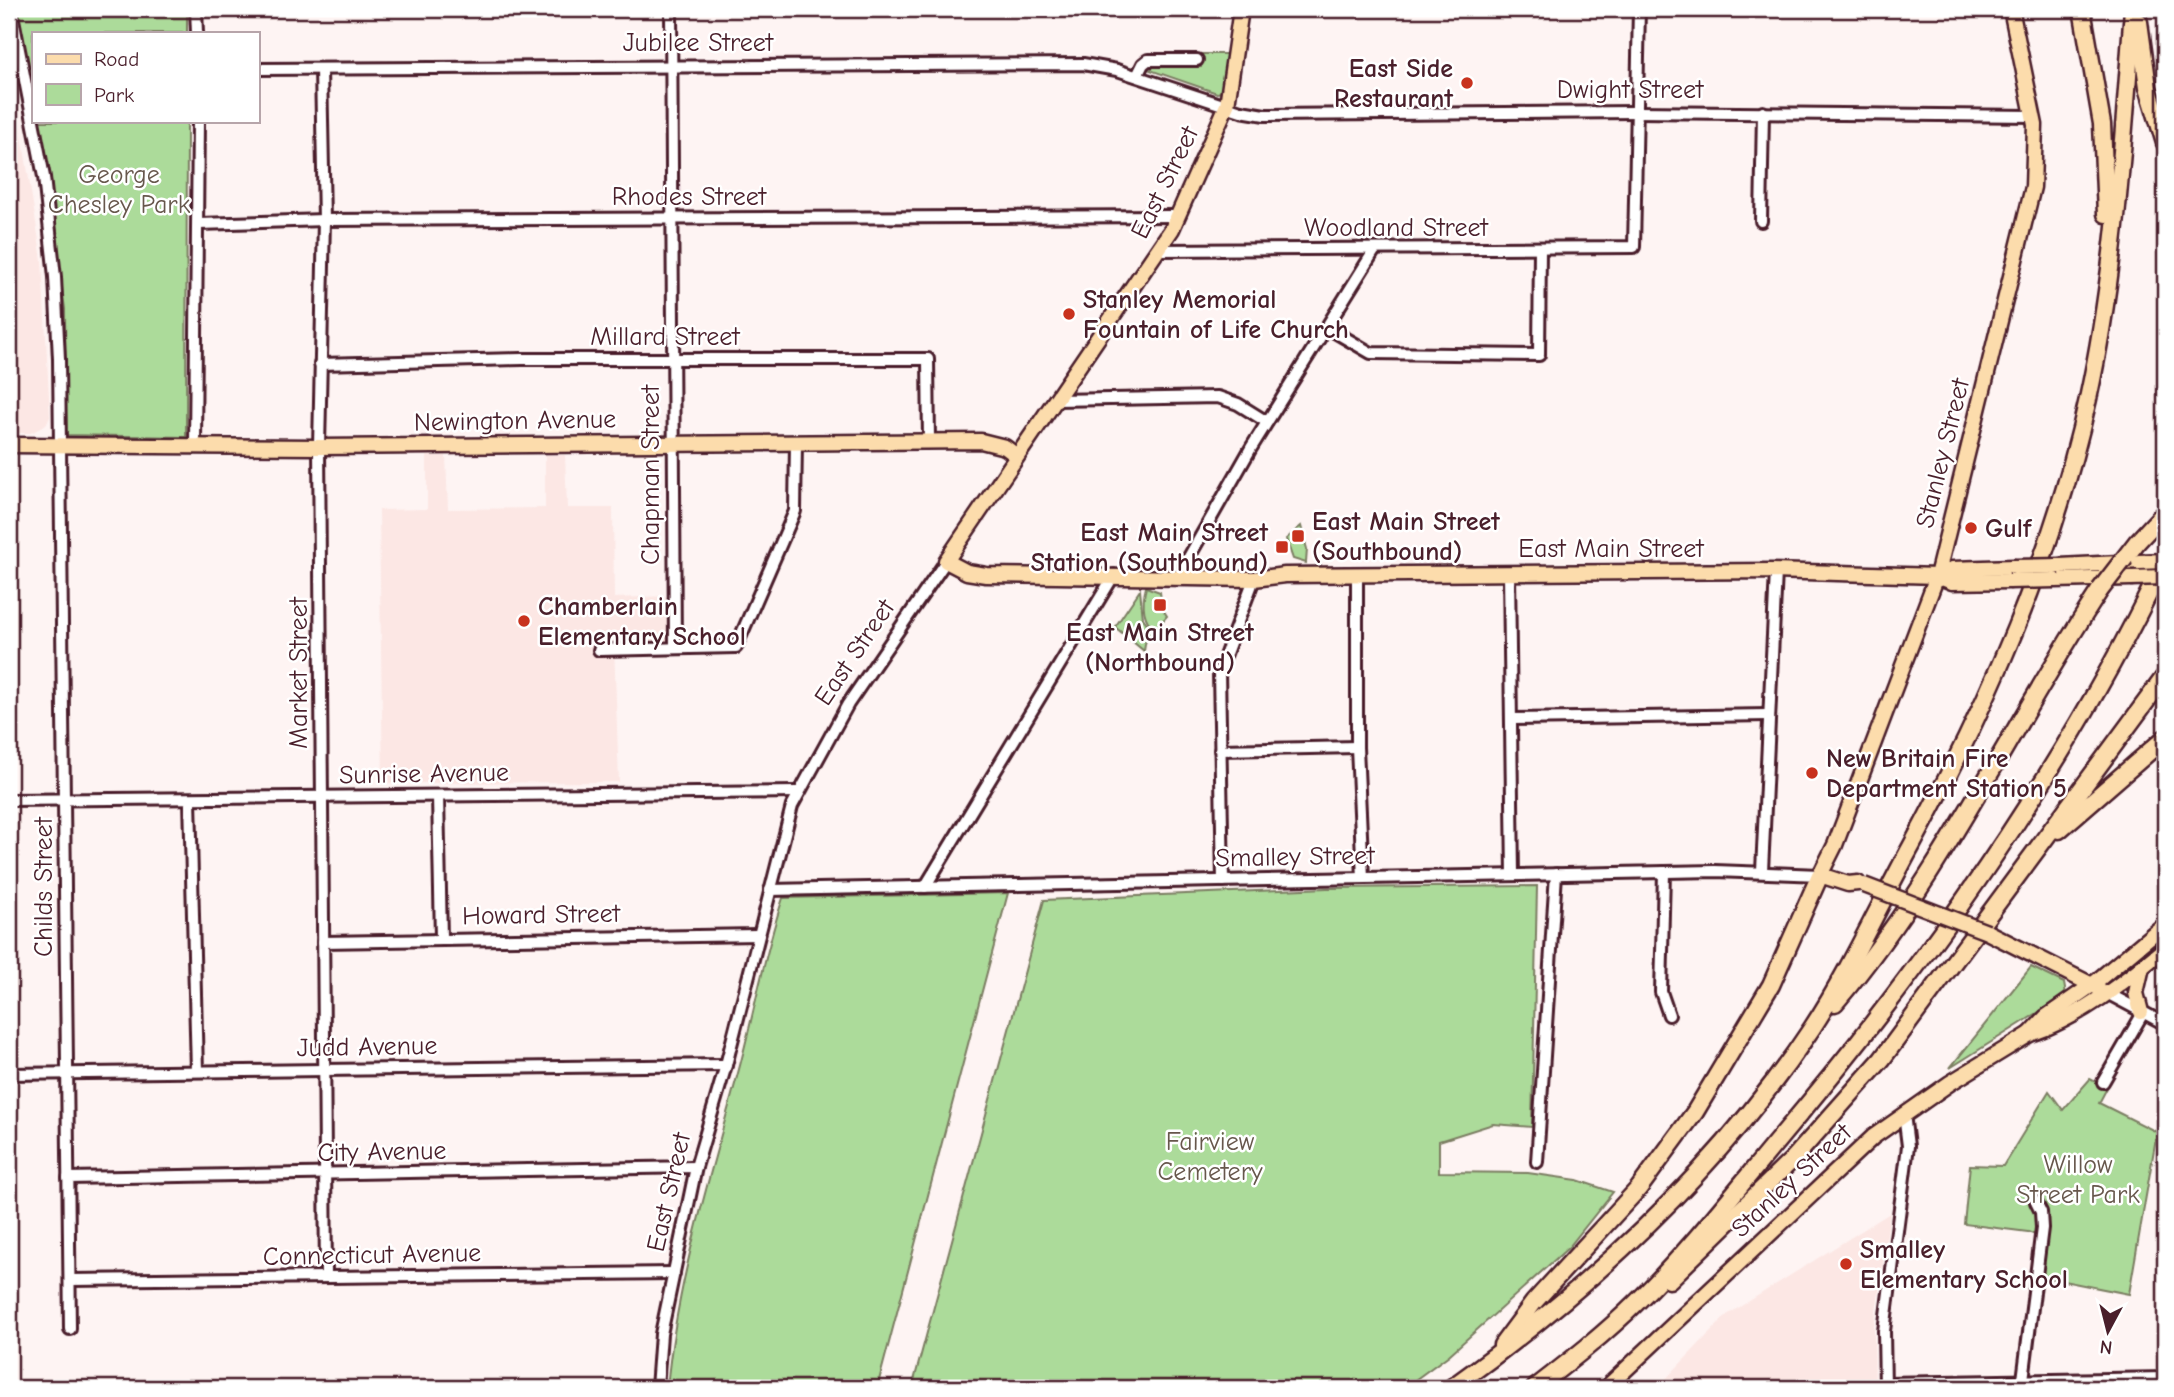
<svg xmlns="http://www.w3.org/2000/svg" width="2174" height="1397" font-family="'Comic Neue',sans-serif">
<style>
.built{fill:#fce7e4}
.green{fill:#acdb9a;stroke:#7b7d62;stroke-width:2}
.lines{fill:none;stroke-linecap:round;stroke-linejoin:round}
.minor-casing{stroke:#4a1f2b;stroke-width:16}
.major-casing{stroke:#4a1f2b;stroke-width:19}
.highway-casing{stroke:#4a1f2b;stroke-width:21}
.minor{stroke:#fff;stroke-width:10}
.major{stroke:#fcdcac;stroke-width:14}
.highway{stroke:#fcdcac;stroke-width:16}
.major-bridge-casing{stroke:#4a1f2b;stroke-width:19;stroke-linecap:butt}
.highway-bridge-casing{stroke:#4a1f2b;stroke-width:21;stroke-linecap:butt}
.major-bridge{stroke:#fcdcac;stroke-width:14}
.highway-bridge{stroke:#fcdcac;stroke-width:16}
.poi-dot{fill:#c8321e;stroke:#fff;stroke-width:2.5}
.labels{text-anchor:middle;stroke-width:5;stroke-linejoin:round;paint-order:stroke}
.street-label{font-size:26px;fill:#4a1f2b;stroke:#fff}
.poi-label{font-size:26px;font-weight:bold;fill:#4a1f2b;stroke:#fff;text-anchor:start}
.park-label{font-size:26px;fill:#67574c;stroke:#fff}
</style>
<rect width="100%" height="100%" fill="#fef4f3"/>
<filter id="ink" filterUnits="userSpaceOnUse"><feTurbulence type="fractalNoise" baseFrequency=".0143" numOctaves="2"/><feDisplacementMap in="SourceGraphic" scale="14" xChannelSelector="R" yChannelSelector="G"/><feConvolveMatrix kernelMatrix="1 2 1 2 8 2 1 2 1" color-interpolation-filters="sRGB"/></filter>
<g filter="url(#ink)">
<g class="built">
<polygon points="9,55 42,260 50,417 46,425 31,433 9,433"/>
<polygon points="545,455 565,455 567,508 613,508 614,598 669,596 667,643 614,645 619,782 383,783 379,510 427,509 427,456 446,456 448,509 545,508"/>
<polygon points="1890,1213 1874,1327 1875,1388 1657,1388 1727,1315"/>
</g>
<g class="green">
<polygon points="17,9 187,9 187,33 33,33 33,91"/>
<polygon points="1202,54 1229,54 1222,92 1217,93 1150,70 1156,65 1201,67"/>
<polygon points="39,121 187,121 186,437 66,435 65,309"/>
<polygon points="1301,526 1307,549 1306,563 1293,559 1286,539"/>
<path d="M1146,587L1160,592L1162,608L1167,616L1155,630C1142,619 1142,602 1146,587Z"/>
<polygon points="1140,590 1143,618 1153,632 1146,638 1144,651 1115,627"/>
<polygon points="1537,886 1532,1127 1493,1124 1439,1141 1439,1172 1528,1173 1577,1180 1613,1192 1569,1247 1449,1355 1404,1388 912,1388 1044,900 1327,888"/>
<path d="M1008,893L877,1388H667C677,1280 710,1177 738,1073C754,1014 764,955 783,898Z"/>
<polygon points="2031,967 2064,983 2066,995 1950,1068"/>
<polygon points="2090,1079 2107,1088 2099,1103 2157,1132 2129,1294 2038,1276 2043,1238 2028,1232 1964,1224 1970,1165 2003,1166 2049,1091 2063,1110"/>
</g>
<g class="lines">
<g class="minor-casing">
<g id="minor">
<polyline points="11,9 44,177 55,277 59,359 70,1329"/>
<polyline points="196,9 197,33"/>
<polyline points="671,9 675,647"/>
<polyline points="257,69 1083,64 1117,70 1241,111 1265,115 1636,112 2034,116"/>
<polyline points="321,69 324,220 319,447 326,1277"/>
<polyline points="1137,76 1143,64 1148,60 1197,60"/>
<polyline points="1761,221 1763,112"/>
<polyline points="199,224 324,220 1178,216"/>
<polyline points="1159,250 1634,247 1639,9"/>
<polyline points="1328,328 1371,353 1539,355 1540,248"/>
<polyline points="320,364 522,359 928,359 929,441"/>
<polyline points="1056,400 1218,397 1238,404 1267,422"/>
<polyline points="195,446 198,121"/>
<polyline points="1181,571 1251,448 1374,251"/>
<polyline points="1509,573 1513,875"/>
<polyline points="1357,574 1357,747 1363,878"/>
<polyline points="599,650 736,647 795,511 796,443"/>
<polyline points="1511,719 1768,715"/>
<polyline points="1220,750 1357,747"/>
<polyline points="438,796 441,938"/>
<polyline points="190,799 197,1071"/>
<polyline points="9,800 797,792"/>
<polyline points="1762,871 1776,571"/>
<polyline points="1664,872 1661,992 1669,1015"/>
<polyline points="1223,881 1219,672 1254,579"/>
<polyline points="925,887 1114,575"/>
<polyline points="770,890 1715,871 1820,875"/>
<polyline points="323,942 758,935"/>
<polyline points="2105,992 2165,1024"/>
<polyline points="9,1074 726,1065"/>
<polyline points="2103,1082 2143,1013"/>
<polyline points="1537,1162 1556,874"/>
<polyline points="68,1178 696,1167"/>
<polyline points="71,1280 674,1273"/>
<polyline points="1885,1383 2165,1378"/>
<polyline points="657,1388 661,1334 696,1167 726,1065 792,806 848,704 946,561"/>
<polyline points="1885,1388 1884,1331 1908,1146 1904,1114"/>
<polyline points="2022,1388 2042,1228 2041,1212 2036,1202"/>
</g>
</g>
<g class="major-casing">
<g id="major">
<polyline points="1241,9 1227,105 1172,229 946,561 967,572 986,575 1254,579 1285,575 1772,571 1937,576 1952,582 2009,581"/>
<polyline points="9,445 319,447 981,441 1005,447 1017,456"/>
<polyline points="2060,566 2139,562"/>
<polyline points="1937,576 1952,569 2014,567"/>
<polyline points="2055,580 2131,578"/>
<polyline points="1858,883 1848,884 1820,875 1835,845 1937,576 2033,187 2035,125 2011,9"/>
<polyline points="1987,932 2098,988"/>
<polyline points="2141,1012 2136,993 2142,967"/>
<polyline points="2031,1033 2046,1017 2092,985 2165,924"/>
<path d="M1606,1388L1873,1137L1950,1083L2030,1034C2079,1018 2126,981 2165,948"/>
</g>
</g>
<g class="highway-casing">
<g id="highway">
<polyline points="2082,9 2102,124 2106,214"/>
<polyline points="2139,22 2148,87 2165,143"/>
<polyline points="2059,830 2165,738"/>
<path d="M1835,1003C1941,878 2011,726 2100,590"/>
<polyline points="1669,1280 1793,1159 1882,1059 2165,676"/>
<polyline points="1502,1345 1534,1302 1639,1188 1695,1112 1771,985 1820,875"/>
<path d="M1451,1388C1589,1289 1718,1170 1812,1028C1850,970 1879,905 1912,845C1989,702 2053,557 2088,399C2116,271 2123,139 2133,9"/>
<path d="M1535,1388C1570,1361 1605,1334 1636,1303C1687,1253 1732,1195 1778,1140C1926,965 2063,773 2162,566"/>
</g>
</g>
<use href="#minor" class="minor"/>
<use href="#major" class="major"/>
<use href="#highway" class="highway"/>
<g class="major-bridge-casing">
<g id="major-bridge">
<polyline points="2139,562 2165,561"/>
<polyline points="2014,567 2060,566"/>
<polyline points="2131,578 2165,577"/>
<polyline points="2009,581 2055,580"/>
<polyline points="1864,885 1987,932"/>
</g>
</g>
<g class="highway-bridge-casing">
<polyline id="highway-bridge" points="2100,590 2137,542 2165,512"/>
</g>
<use href="#major-bridge" class="major-bridge"/>
<use href="#highway-bridge" class="highway-bridge"/>
</g>
</g>
<g class="poi-dot">
<circle cx="1467" cy="83" r="7"/>
<circle cx="1069" cy="314" r="7"/>
<circle cx="1971" cy="528" r="7"/>
<rect x="1291" y="529" width="14" height="14" rx="3.5"/>
<rect x="1275" y="540" width="14" height="14" rx="3.5"/>
<rect x="1153" y="598" width="14" height="14" rx="3.5"/>
<circle cx="524" cy="621" r="7"/>
<circle cx="1812" cy="773" r="7"/>
<circle cx="1846" cy="1264" r="7"/>
</g>
<g class="labels">
<g class="street-label">
<text x="698" y="51">Jubilee Street</text>
<text x="1630" y="98">Dwight Street</text>
<text transform="translate(1164 182) rotate(-64)" y="9">East Street</text>
<text x="689" y="205">Rhodes Street</text>
<text x="1396" y="236">Woodland Street</text>
<text x="665" y="345">Millard Street</text>
<text transform="translate(515 420) rotate(-1)" y="9">Newington Avenue</text>
<text transform="translate(1942 453) rotate(-76)" y="9">Stanley Street</text>
<text transform="translate(650 475) rotate(-90)" y="9">Chapman Street</text>
<text x="1611" y="557">East Main Street</text>
<text transform="translate(854 652) rotate(-56)" y="9">East Street</text>
<text transform="translate(298 673) rotate(-90)" y="9">Market Street</text>
<text transform="translate(424 773) rotate(-1)" y="9">Sunrise Avenue</text>
<text transform="translate(1295 856) rotate(-1)" y="9">Smalley Street</text>
<text transform="translate(43 887) rotate(-90)" y="9">Childs Street</text>
<text transform="translate(541 914) rotate(-1)" y="9">Howard Street</text>
<text transform="translate(367 1046) rotate(-1)" y="9">Judd Avenue</text>
<text transform="translate(382 1151) rotate(-1)" y="9">City Avenue</text>
<text transform="translate(1791 1180) rotate(-43)" y="9">Stanley Street</text>
<text transform="translate(668 1192) rotate(-77)" y="9">East Street</text>
<text transform="translate(372 1254) rotate(-1)" y="9">Connecticut Avenue</text>
</g>
<g class="poi-label">
<text x="1453" y="77" text-anchor="end">East Side<tspan x="1453" dy="30">Restaurant</tspan></text>
<text x="1083" y="308">Stanley Memorial<tspan x="1083" dy="30">Fountain of Life Church</tspan></text>
<text x="1312" y="530">East Main Street<tspan x="1312" dy="30">(Southbound)</tspan></text>
<text x="1985" y="537">Gulf</text>
<text x="1268" y="541" text-anchor="end">East Main Street<tspan x="1268" dy="30">Station (Southbound)</tspan></text>
<text x="538" y="615">Chamberlain<tspan x="538" dy="30">Elementary School</tspan></text>
<text x="1160" y="641" text-anchor="middle">East Main Street<tspan x="1160" dy="30">(Northbound)</tspan></text>
<text x="1826" y="767">New Britain Fire<tspan x="1826" dy="30">Department Station 5</tspan></text>
<text x="1860" y="1258">Smalley<tspan x="1860" dy="30">Elementary School</tspan></text>
</g>
<g class="park-label">
<text x="119" y="183">George<tspan x="119" dy="30">Chesley Park</tspan></text>
<text x="1210" y="1150">Fairview<tspan x="1210" dy="30">Cemetery</tspan></text>
<text x="2078" y="1173">Willow<tspan x="2078" dy="30">Street Park</tspan></text>
</g>
</g>
<rect width="2174" height="1397" fill="none" stroke="#fff" stroke-width="35"/>
<rect x="18" y="18" width="2139" height="1362" fill="none" stroke="#4a1f2b" stroke-width="2.5" filter="url(#ink)"/>
<rect x="32" y="32" width="228" height="91" fill="#ffffff" stroke="#b7a5aa" stroke-width="2"/>
<rect x="46" y="54" width="35" height="10" fill="#fcdcac" stroke="#b7a5aa" stroke-width="2"/>
<text x="94" y="66" font-size="21" fill="#4a1f2b">Road</text>
<rect x="46" y="84" width="35" height="21" fill="#acdb9a" stroke="#b7a5aa" stroke-width="2"/>
<text x="94" y="102" font-size="21" fill="#4a1f2b">Park</text>
<g transform="translate(2108 1331) rotate(187)" stroke="#ffffff" stroke-width="5" paint-order="stroke">
<path d="M0-5L12 26L0 18L-12 26Z" fill="#4a1f2b"/>
<text y="-10" font-size="19" font-weight="bold" text-anchor="middle" fill="#4a1f2b">N</text>
</g>
</svg>
